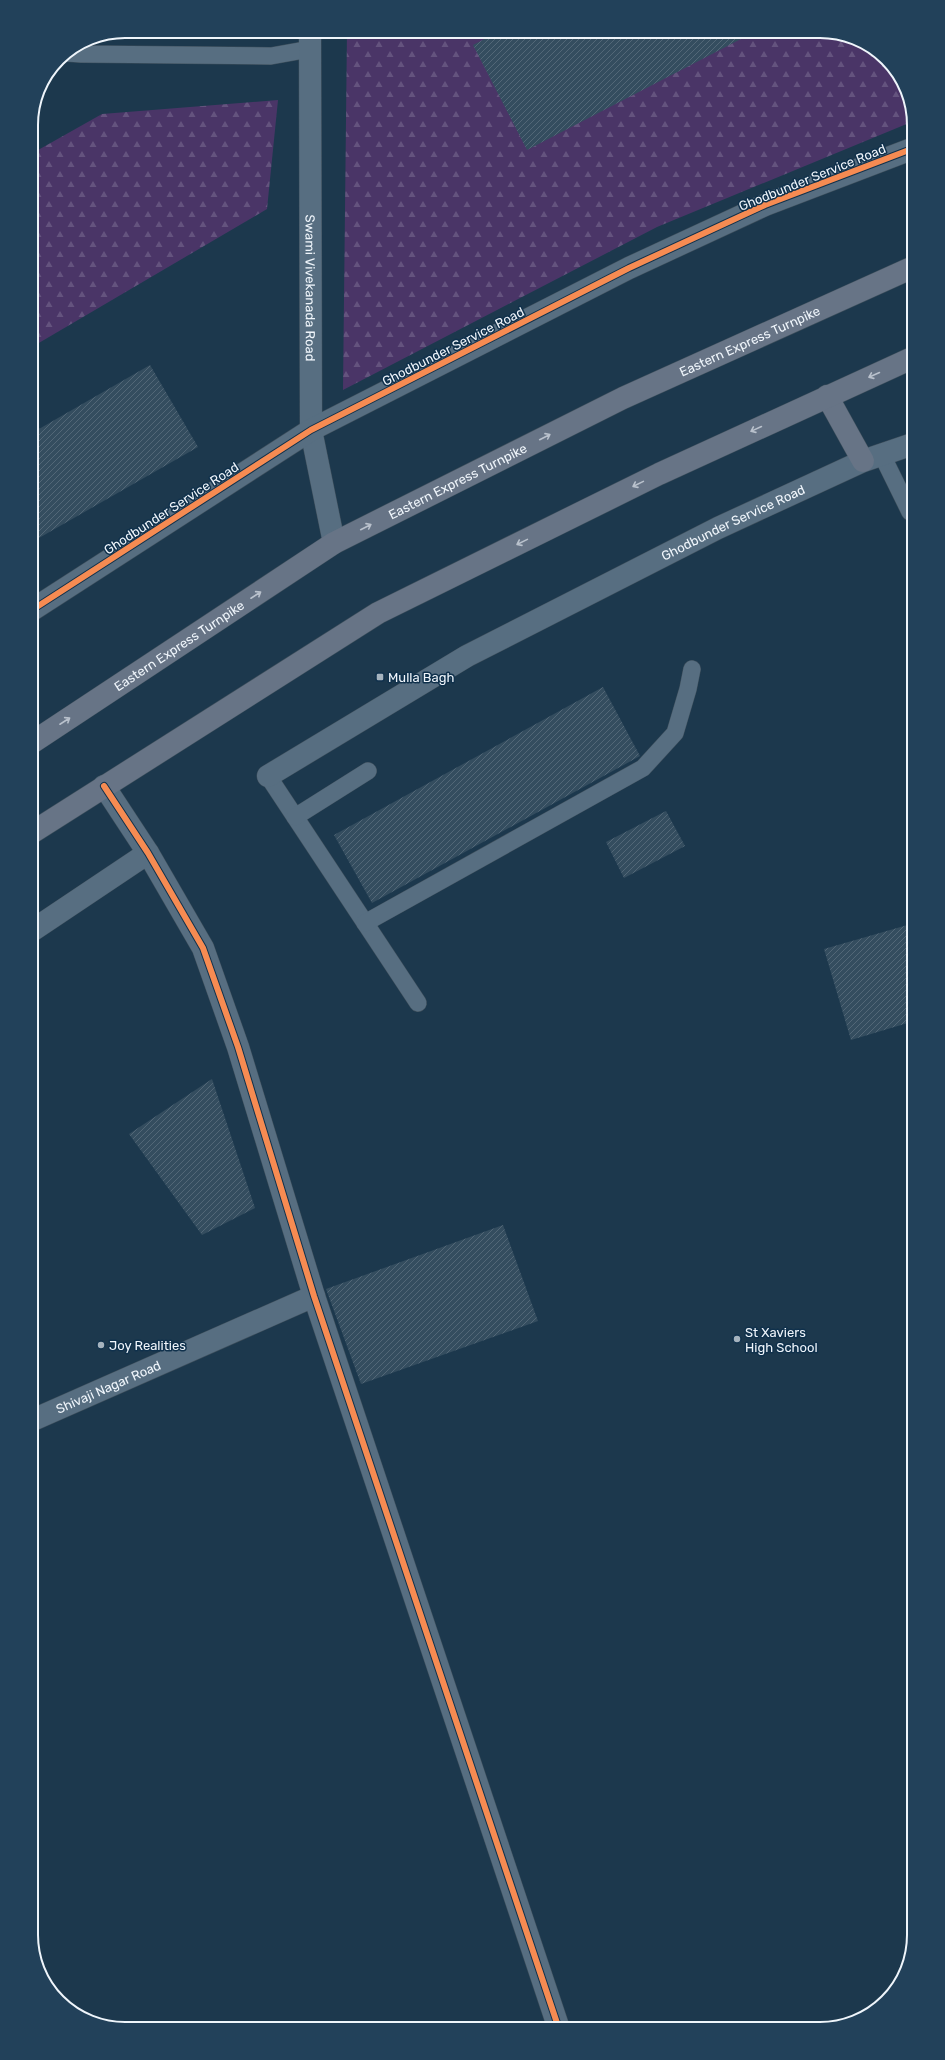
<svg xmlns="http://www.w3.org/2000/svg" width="945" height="2060" font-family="Rubik,sans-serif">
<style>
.forest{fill:url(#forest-firs)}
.building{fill:url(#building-hatch)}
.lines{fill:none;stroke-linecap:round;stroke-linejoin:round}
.lane-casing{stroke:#3e4f5c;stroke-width:18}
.street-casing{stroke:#3e4f5c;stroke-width:23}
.secondary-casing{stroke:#3e4f5c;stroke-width:23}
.primary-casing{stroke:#3e4f5c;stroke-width:23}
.lane{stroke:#576e81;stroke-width:17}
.street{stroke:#576e81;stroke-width:22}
.secondary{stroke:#576e81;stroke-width:22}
.primary{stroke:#677486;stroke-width:22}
.cycleway-casing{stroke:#10314c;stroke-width:8}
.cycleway{stroke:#f68b52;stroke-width:6}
.oneway{stroke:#b9c1cc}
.poi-dot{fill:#a5b3be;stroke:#10314c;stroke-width:1.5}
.labels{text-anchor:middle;stroke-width:3;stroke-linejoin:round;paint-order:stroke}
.street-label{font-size:13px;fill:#eff5fb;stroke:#10314c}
.poi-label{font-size:13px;fill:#eff5fb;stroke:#10314c;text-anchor:start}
.rim{fill:none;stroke:#eff5fb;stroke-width:2}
</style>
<defs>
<pattern id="forest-firs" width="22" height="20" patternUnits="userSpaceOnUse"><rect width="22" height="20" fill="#4a3567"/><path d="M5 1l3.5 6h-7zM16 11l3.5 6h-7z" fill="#64537e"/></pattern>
<pattern id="building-hatch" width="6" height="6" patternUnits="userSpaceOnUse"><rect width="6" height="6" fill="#344d5f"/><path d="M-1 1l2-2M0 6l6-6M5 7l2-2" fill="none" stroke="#526777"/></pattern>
</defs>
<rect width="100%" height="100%" fill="#1c384d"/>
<g class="forest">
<polygon points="347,31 826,31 877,51 909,95 909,123 657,227 343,390"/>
<polygon points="278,100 267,209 32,347 31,154 102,114"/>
</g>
<g class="building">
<polygon points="500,31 737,31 741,39 527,150 473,45"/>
<polygon points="150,365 198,447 32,542 32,433"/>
<polygon points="603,687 640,756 372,903 334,835"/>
<polygon points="666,811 685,846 624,878 606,842"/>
<polygon points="911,924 911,1022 851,1040 824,949"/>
<polygon points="212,1079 255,1208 202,1235 129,1134"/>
<polygon points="503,1225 538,1321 361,1384 326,1289"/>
</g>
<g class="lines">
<g class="lane-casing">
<g id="lane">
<polyline points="67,53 81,54 271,56 310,49"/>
<polyline points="882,455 910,512"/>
<polyline points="268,776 418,1003"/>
<polyline points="295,817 368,771"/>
<polyline points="365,923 643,768 675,733 688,689 692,669"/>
</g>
</g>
<g class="street-casing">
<g id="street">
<polyline points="104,786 148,853 203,948 238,1047 314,1296 558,2026"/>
<path id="s1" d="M35,1419L314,1296"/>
</g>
</g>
<g class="secondary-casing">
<g id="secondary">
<path id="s2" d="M310,31L311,430L334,543"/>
<polyline points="32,610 311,430 629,268 765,205 909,150"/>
<path id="s3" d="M268,776L467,656L718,528L863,461L910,445"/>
<polyline points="33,930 148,853"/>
</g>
</g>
<g class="primary-casing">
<g id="primary">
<polyline points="827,396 863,461"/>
<path id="s4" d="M33,742L334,543L623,398L909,269"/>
<polyline points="33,832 378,613 659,474 910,359"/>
</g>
</g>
<use href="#lane" class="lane"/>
<use href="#street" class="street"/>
<use href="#secondary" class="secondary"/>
<use href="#primary" class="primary"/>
<g class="cycleway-casing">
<g id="cycleway">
<polyline points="32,610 311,430 629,268 765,205 909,150"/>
<polyline points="104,786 148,853 203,948 238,1047 314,1296 558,2026"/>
</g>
</g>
<use href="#cycleway" class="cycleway"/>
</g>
<defs><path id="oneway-shaft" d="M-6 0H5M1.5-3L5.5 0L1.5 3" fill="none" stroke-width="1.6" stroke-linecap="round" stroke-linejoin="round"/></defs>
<g class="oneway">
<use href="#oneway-shaft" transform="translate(874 375) rotate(156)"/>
<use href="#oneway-shaft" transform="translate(756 429) rotate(155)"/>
<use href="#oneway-shaft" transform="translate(545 437) rotate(-27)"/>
<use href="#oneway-shaft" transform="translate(638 484) rotate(154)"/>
<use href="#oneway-shaft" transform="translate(366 527) rotate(-27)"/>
<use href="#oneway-shaft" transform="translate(522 542) rotate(154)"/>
<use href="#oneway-shaft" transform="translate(256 595) rotate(-33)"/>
<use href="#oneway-shaft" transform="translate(65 721) rotate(-33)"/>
</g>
<g class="poi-dot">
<rect x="376" y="673" width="8" height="8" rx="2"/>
<circle cx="737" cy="1339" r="4"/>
<circle cx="101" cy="1345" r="4"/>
</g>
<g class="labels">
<g class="street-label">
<text transform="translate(812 177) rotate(-22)" y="5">Ghodbunder Service Road</text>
<text dy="5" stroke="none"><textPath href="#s2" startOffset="257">Swami Vivekanada Road</textPath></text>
<text dy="5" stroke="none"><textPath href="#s4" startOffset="823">Eastern Express Turnpike</textPath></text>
<text transform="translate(453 346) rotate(-27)" y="5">Ghodbunder Service Road</text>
<text dy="5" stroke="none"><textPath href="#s4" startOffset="499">Eastern Express Turnpike</textPath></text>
<text transform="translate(171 508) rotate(-33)" y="5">Ghodbunder Service Road</text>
<text dy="5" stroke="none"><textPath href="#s3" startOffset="530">Ghodbunder Service Road</textPath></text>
<text dy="5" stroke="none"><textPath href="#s4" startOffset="175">Eastern Express Turnpike</textPath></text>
<text dy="5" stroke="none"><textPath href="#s1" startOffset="80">Shivaji Nagar Road</textPath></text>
</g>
<g class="poi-label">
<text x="388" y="682">Mulla Bagh</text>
<text x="745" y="1337">St Xaviers<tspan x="745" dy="15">High School</tspan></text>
<text x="109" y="1350">Joy Realities</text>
</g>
</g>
<path d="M0 0H945V2060H0ZM125 38H820A87 87 0 0 1 907 125V1935A87 87 0 0 1 820 2022H125A87 87 0 0 1 38 1935V125A87 87 0 0 1 125 38Z" fill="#22415a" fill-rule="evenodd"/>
<path class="rim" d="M125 38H820A87 87 0 0 1 907 125V1935A87 87 0 0 1 820 2022H125A87 87 0 0 1 38 1935V125A87 87 0 0 1 125 38Z"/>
</svg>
